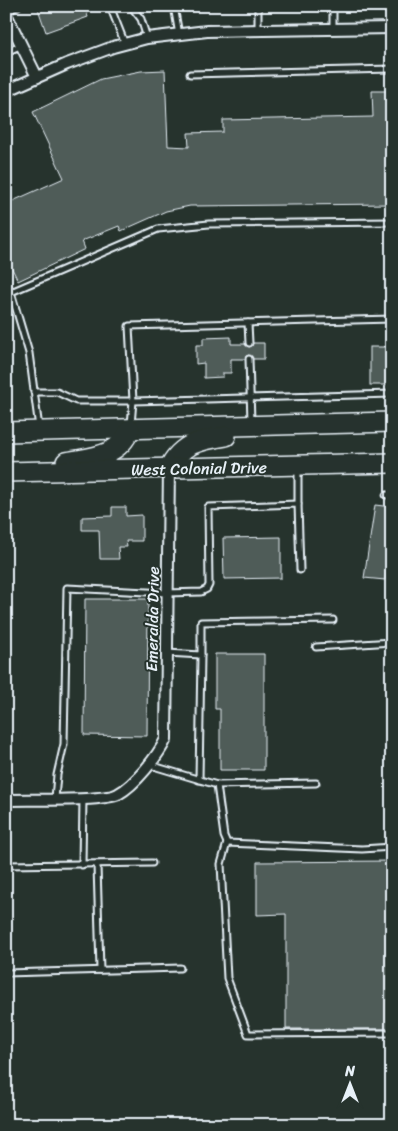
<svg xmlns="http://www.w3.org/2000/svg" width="398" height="1131" font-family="Sriracha,sans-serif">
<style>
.building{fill:#505c59;stroke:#e8f1f8}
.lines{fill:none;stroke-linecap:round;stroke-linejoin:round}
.lane-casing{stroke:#e8f1f8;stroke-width:9}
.street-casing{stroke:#e8f1f8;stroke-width:14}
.highway-casing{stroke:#e8f1f8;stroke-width:22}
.lane{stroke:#26332d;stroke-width:5}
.street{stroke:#26332d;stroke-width:10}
.highway{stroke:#26332d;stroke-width:19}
.labels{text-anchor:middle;stroke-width:4;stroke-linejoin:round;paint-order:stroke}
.street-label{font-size:16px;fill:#e8f1f8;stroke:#26332d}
</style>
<rect width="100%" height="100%" fill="#26332d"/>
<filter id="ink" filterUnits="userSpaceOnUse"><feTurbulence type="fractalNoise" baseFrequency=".02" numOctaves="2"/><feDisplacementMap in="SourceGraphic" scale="10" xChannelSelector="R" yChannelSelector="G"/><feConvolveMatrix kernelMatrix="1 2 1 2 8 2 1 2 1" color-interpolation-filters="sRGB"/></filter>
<g filter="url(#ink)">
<g class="building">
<polygon points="37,6 84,6 88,17 46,32"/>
<polygon points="165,70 168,146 189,147 188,133 223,132 223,120 373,117 372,91 392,91 392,204 190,206 166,211 121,231 119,226 82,241 85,249 18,281 6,256 6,204 64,178 33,112 101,79 141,71"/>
<polygon points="231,337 231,344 245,344 249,347 252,346 253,343 264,343 264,359 253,359 249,355 246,356 245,359 231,359 231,373 223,373 223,377 204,378 204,363 196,364 196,345 203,345 203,338"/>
<rect x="370" y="347" width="22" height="38"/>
<polygon points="375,505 392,507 392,556 388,555 385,580 364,578"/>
<polygon points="112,507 126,507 126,516 142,515 142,541 126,541 127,547 118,547 119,559 100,559 99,530 82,530 82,517 112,516"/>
<polygon points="281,537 281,578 224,579 223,538"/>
<polygon points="85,599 148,599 147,736 84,735"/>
<polygon points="215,654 264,654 264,770 220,770 220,709 215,709"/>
<polygon points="392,861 392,1029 286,1029 286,914 257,915 257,862"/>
</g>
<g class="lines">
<g class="lane-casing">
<g id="lane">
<polyline points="110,6 125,44"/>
<polyline points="131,6 141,19 147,38"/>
<polyline points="174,6 179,35"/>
<polyline points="258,6 258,30"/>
<polyline points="333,6 333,29"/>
<polyline points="6,12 18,6"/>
<polyline points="6,52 20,46"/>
<polyline points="190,74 392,69"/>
<polyline points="6,282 11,292 158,229 209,224 392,222"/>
<polyline points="11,292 29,353 39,428"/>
<polyline points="248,323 249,343"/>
<polyline points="249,359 251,421"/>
<polyline points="34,392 57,392 76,401 133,401 392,394"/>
<polyline points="131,425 133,401 129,326 392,319"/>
<polyline points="298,470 298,504"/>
<polyline points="386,495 392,495"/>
<polyline points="316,647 392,642"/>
<polyline points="167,653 201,655 201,622 333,620"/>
<polyline points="150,765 217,785 316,783"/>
<polyline points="199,780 201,655"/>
<polyline points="217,785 224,836 227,843 362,849 392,847"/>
<polyline points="55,799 57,775 64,744 67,588 167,593 201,592 207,589 209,585 208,507 298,504 300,570"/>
<polyline points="227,843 221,864 227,978 248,1034 392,1033"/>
<polyline points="6,865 152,863"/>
<polyline points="82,865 83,798"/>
<polyline points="97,865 100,970"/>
<polyline points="6,973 180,968"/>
</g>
</g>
<g class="street-casing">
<g id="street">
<polyline points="6,14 37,77"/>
<polyline points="6,91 67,64 113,47 147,38 207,31 392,28"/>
<path d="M6,800C27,799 104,802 118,794C135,785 158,756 166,739L169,468"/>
</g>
</g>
<g class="highway-casing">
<g id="highway">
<polyline points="6,432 392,422"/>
<path d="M66,462C92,457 119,457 130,429"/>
<path d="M169,468C181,443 201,440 226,436"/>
<polyline points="6,472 392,463"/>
</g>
</g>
<use href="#lane" class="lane"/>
<use href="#street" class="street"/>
<use href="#highway" class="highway"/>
</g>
</g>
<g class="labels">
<g class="street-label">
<text transform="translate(199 468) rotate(-1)" y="6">West Colonial Drive</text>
<text transform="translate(152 619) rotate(-89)" y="6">Emeralda Drive</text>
</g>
</g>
<rect width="398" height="1131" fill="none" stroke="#26332d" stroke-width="25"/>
<rect x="12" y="12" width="373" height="1106" fill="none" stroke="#e8f1f8" stroke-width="2" filter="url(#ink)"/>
<g transform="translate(350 1084)" stroke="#26332d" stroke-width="4" paint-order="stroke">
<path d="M0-4L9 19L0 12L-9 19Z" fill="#e8f1f8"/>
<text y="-8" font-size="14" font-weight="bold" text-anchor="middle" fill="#e8f1f8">N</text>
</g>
</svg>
